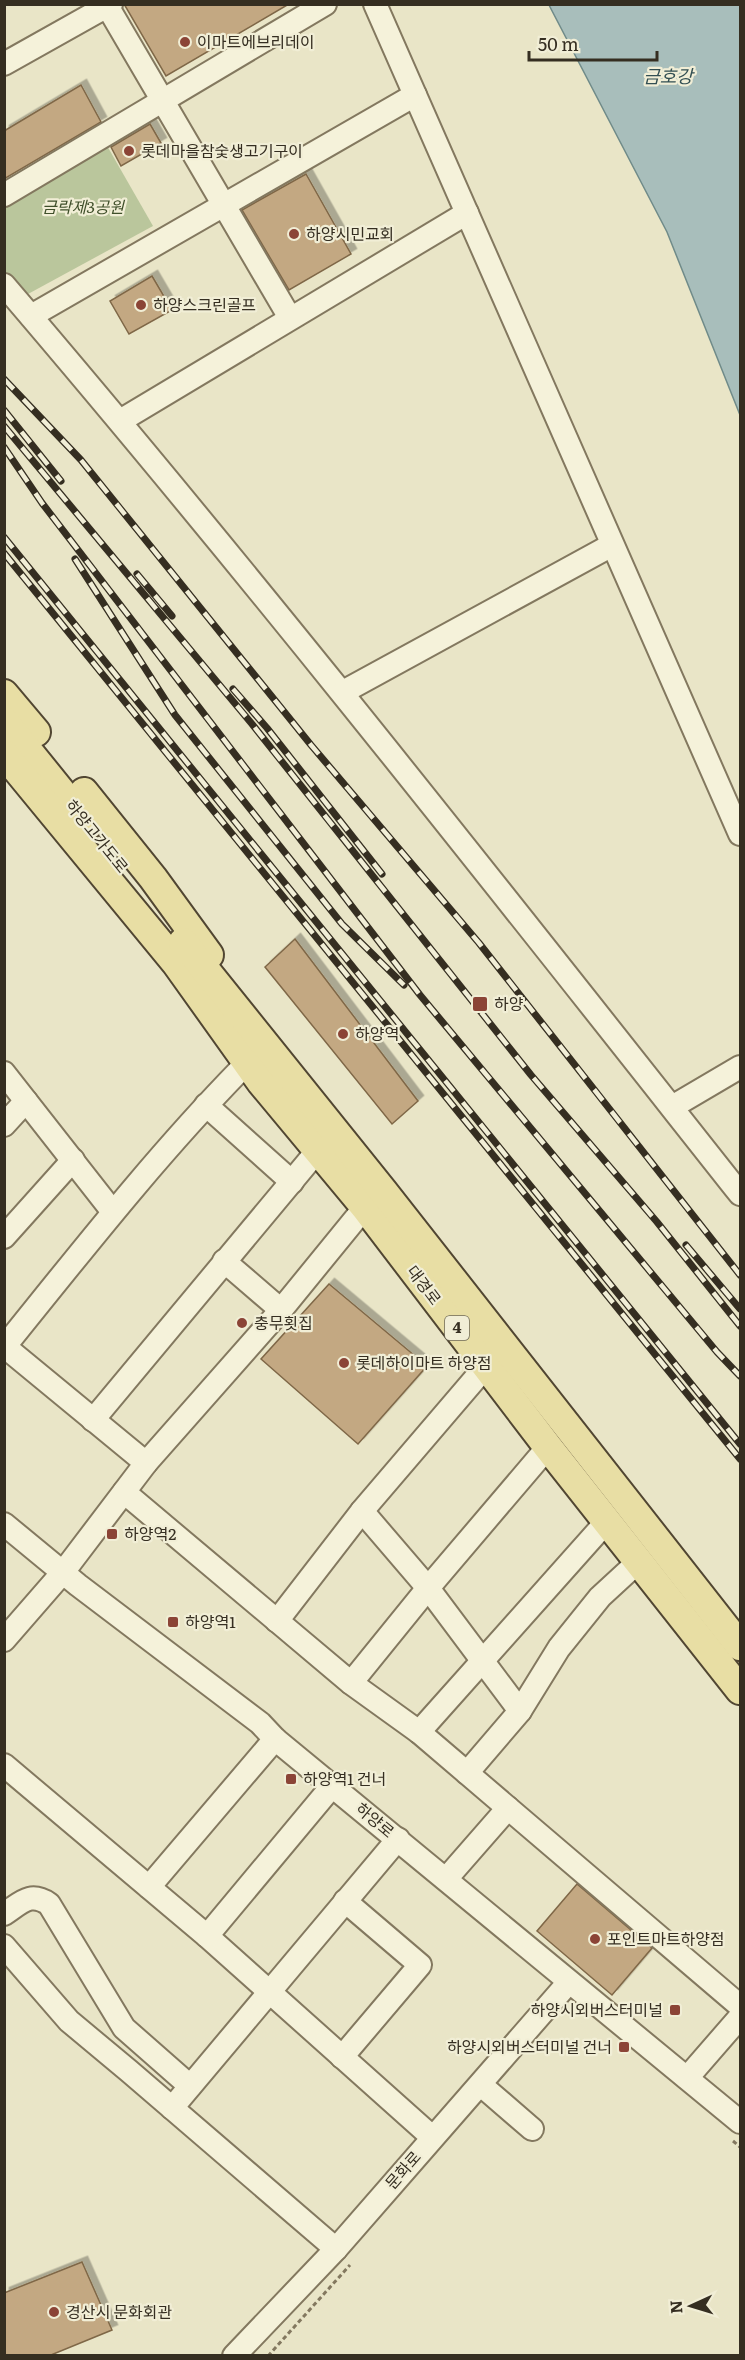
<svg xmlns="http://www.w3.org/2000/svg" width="745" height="2360" font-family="Literata,'Noto Sans KR',serif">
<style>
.green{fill:#bac69c}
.water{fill:#a8bebb;stroke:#708b89;stroke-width:1.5}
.building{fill:#c3a882;stroke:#7f6747;stroke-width:1.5;filter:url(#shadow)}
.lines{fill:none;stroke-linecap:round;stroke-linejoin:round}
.minor-casing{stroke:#83785f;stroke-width:26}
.major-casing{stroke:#514632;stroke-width:32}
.path{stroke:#83785f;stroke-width:3;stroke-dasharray:4.5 3;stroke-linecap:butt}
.minor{stroke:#f5f2da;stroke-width:22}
.major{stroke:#e8dea4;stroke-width:28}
.rail-casing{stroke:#352e21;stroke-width:7}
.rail{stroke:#f1eed6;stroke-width:4.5;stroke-dasharray:14;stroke-linecap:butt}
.poi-dot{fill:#8b4436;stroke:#f1eed6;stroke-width:2}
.labels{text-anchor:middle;stroke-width:4.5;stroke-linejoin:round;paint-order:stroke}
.shield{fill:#f1eed6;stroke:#6d6857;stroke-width:1.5}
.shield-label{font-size:15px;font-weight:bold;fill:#352e21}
.poi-label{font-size:16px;fill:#352e21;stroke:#f1eed6;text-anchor:start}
.park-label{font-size:16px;font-style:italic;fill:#3f4f2a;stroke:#f1eed6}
.street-label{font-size:16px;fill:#352e21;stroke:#f1eed6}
.water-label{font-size:18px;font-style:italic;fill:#324f53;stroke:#f1eed6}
</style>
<defs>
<filter id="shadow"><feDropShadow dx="5.5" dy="-5.5" stdDeviation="0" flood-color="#0004"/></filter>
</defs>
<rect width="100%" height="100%" fill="#e9e5c7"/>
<polygon class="green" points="102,137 153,226 17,300 5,285 4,195"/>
<polygon class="water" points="549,5 740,5 740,415 667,232"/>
<g class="building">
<polygon points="124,4 289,4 166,76"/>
<polygon points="81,85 101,122 4,179 4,131"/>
<polygon points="150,124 161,143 121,166 111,147"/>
<polygon points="306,174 351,254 289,290 242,210"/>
<polygon points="152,276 172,310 129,334 110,301"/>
<polygon points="295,939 418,1101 392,1124 265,967"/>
<polygon points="329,1284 427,1366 358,1444 261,1359"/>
<polygon points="577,1884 652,1948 612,1995 537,1931"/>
<polygon points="82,2262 112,2330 51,2355 4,2355 4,2293"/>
</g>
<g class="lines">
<g class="minor-casing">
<g id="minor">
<polyline points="106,4 290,318"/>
<polyline points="375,4 740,834"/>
<polyline points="4,64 111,4"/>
<polyline points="4,195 325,4"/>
<path d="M4,285C258,582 498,888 740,1194"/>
<polyline points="31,316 415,95"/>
<polyline points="120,421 467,213"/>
<polyline points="343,692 612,545"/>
<polyline points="4,1073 113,1212"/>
<polyline points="206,1105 292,1182"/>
<polyline points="672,1107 740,1067"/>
<polyline points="4,1125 26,1101"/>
<polyline points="4,1237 73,1160"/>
<polyline points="224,1261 281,1310"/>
<polyline points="4,1346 146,1463"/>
<path d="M5,1346C81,1252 156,1156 241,1069"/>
<polyline points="93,1420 318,1150"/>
<polyline points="124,1492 351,1683 419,1732 740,2006"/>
<polyline points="362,1511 428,1588 520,1711"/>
<polyline points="4,1524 78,1585 260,1723 275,1739 740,2122"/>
<polyline points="277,1621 362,1511 486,1366"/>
<polyline points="4,1640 64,1571 146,1463 281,1310 365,1207 377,1196"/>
<polyline points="351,1683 428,1588 548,1447"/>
<polyline points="419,1732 608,1520"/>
<polyline points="4,1765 207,1936 432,2137"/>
<polyline points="467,1773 520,1711 559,1648 600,1597 638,1562"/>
<polyline points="446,1879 508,1808"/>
<polyline points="149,1887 275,1739"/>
<path d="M4,1914C21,1903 30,1891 49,1904L124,2028L190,2086"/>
<polyline points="207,1936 333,1785"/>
<polyline points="4,1946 69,2021 129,2071 336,2249"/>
<polyline points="342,2057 420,1965 345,1901"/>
<polyline points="687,2078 740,2017"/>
<polyline points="481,2085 532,2129"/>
<polyline points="172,2108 398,1839"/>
<polyline points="234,2356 336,2249 569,1982"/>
</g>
</g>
<g class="major-casing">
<g id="major">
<polyline points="4,694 36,732"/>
<polyline points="4,721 88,825"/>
<polyline points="4,754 176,963 261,1082 365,1207 548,1447 740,1690"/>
<polyline points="84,792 153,878 209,955"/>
<polyline points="183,942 383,1191 740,1646"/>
</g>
</g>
<g class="path">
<polyline points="733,2141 740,2147"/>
<polyline points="268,2356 350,2265"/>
</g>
<use href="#minor" class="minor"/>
<use href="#major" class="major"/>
<g class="rail-casing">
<g id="rail">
<polyline points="4,379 81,460 311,745 479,943 740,1275"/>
<polyline points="4,410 61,481"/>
<polyline points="4,426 252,724 531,1075 657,1222 740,1326"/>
<polyline points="4,447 42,503 420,995 717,1352 740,1376"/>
<polyline points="4,537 740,1444"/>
<polyline points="4,553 740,1459"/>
<polyline points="75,559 175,715 342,924 404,985"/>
<polyline points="137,574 172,616"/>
<polyline points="233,689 267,728 382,874"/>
<polyline points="686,1245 740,1309"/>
</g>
</g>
<use href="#rail" class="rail"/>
</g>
<g class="poi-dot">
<circle cx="185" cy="42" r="6"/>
<circle cx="129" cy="151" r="6"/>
<circle cx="294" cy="234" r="6"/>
<circle cx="141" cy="305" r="6"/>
<rect x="472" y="996" width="16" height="16" rx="3"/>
<circle cx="343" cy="1034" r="6"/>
<circle cx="242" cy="1323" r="6"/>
<circle cx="344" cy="1363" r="6"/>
<rect x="106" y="1528" width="12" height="12" rx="3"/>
<rect x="167" y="1616" width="12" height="12" rx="3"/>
<rect x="285" y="1773" width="12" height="12" rx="3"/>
<circle cx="595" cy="1939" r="6"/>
<rect x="669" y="2004" width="12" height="12" rx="3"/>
<rect x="618" y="2041" width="12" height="12" rx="3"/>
<circle cx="54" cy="2312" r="6"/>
</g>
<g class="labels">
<rect class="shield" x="445" y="1316" width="24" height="24" rx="4.5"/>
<g class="shield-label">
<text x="457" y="1333">4</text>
</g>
<g class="poi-label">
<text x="197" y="48">이마트에브리데이</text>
<text x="141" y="157">롯데마을참숯생고기구이</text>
<text x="306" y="240">하양시민교회</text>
<text x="153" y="311">하양스크린골프</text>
<text x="494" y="1010">하양</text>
<text x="355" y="1040">하양역</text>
<text x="254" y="1329">충무횟집</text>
<text x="356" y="1369">롯데하이마트 하양점</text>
<text x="124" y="1540">하양역2</text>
<text x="185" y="1628">하양역1</text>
<text x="303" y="1785">하양역1 건너</text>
<text x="607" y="1945">포인트마트하양점</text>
<text x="663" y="2016" text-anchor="end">하양시외버스터미널</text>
<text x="612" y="2053" text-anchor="end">하양시외버스터미널 건너</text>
<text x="66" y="2318">경산시 문화회관</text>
</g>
<g class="park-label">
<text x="83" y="213">금락제3공원</text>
</g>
<g class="street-label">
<text transform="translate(97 836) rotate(51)" y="6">하양고가도로</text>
<text transform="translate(424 1285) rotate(53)" y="6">대경로</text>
<text transform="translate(375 1820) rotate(40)" y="6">하양로</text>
<text transform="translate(403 2170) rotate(-49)" y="6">문화로</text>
</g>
<g class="water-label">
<text x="668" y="83">금호강</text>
</g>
</g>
<rect width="745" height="2360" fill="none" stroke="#352e21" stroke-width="12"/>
<g transform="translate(691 2306) rotate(266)" stroke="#f1eed6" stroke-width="4.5" paint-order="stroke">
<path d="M0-4.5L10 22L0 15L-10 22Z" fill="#352e21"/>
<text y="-9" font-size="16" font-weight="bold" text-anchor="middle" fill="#352e21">N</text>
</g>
<path d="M529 51v9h128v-9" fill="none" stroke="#352e21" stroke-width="3"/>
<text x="538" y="51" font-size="18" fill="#352e21" stroke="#f1eed6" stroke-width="4.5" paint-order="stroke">50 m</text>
</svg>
